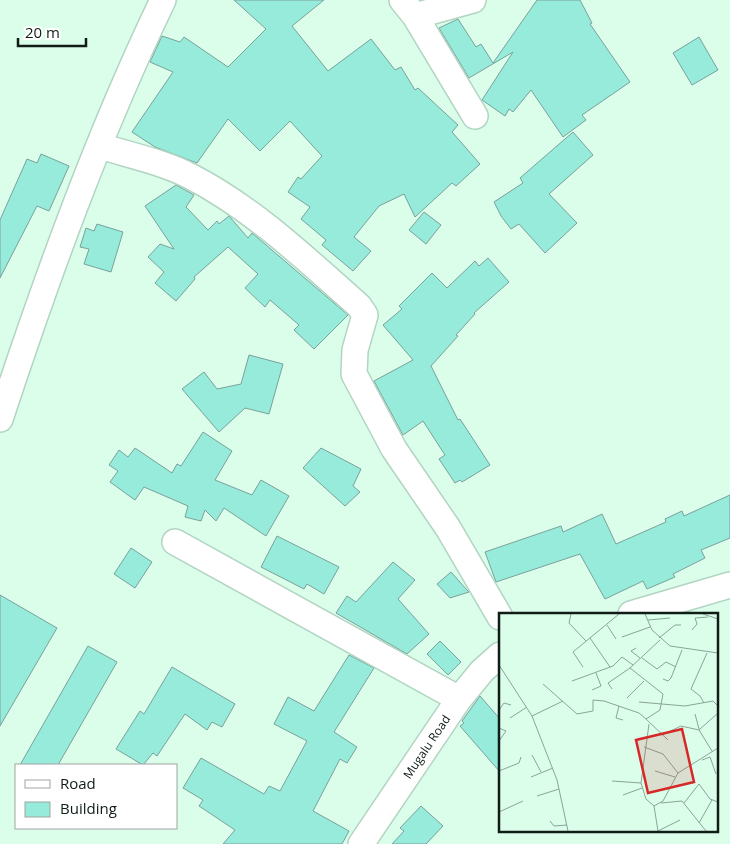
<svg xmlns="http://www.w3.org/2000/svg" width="730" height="844" viewBox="0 0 730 844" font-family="'Open Sans',sans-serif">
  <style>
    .building { fill: #96ebdb; stroke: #7aa19a }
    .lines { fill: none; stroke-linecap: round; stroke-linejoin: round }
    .minor-casing { stroke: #b2d4c2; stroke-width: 28 }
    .minor { stroke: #fff; stroke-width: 25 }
    .labels { text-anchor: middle; stroke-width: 4.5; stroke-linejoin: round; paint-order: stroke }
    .street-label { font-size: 12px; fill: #101d17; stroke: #fff }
    .inset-road { fill: none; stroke: #8aa496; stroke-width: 1 }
    .view { fill: #d62828; fill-opacity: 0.15; stroke: #d62828; stroke-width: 2.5 }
    .inset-edge { fill: none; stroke: #101d17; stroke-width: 2.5 }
  </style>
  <rect width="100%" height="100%" fill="#dbfeeb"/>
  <path class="building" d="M234 0H324L292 26 328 71 371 39 395 70 401 67 415 90 418 88 458 125 452 132 480 164 456 186 452 183 415 217 404 194 379 206 354 237 371 251 353 271 322 245 326 240 301 219 310 207 288 192 298 177 301 179 322 156 290 121 260 151 228 119 197 163 155 147 132 132 173 72 150 62 162 36 180 42 184 37 228 67 266 29Z
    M537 0H580L592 23 590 24 630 82 582 115 586 120 563 137 531 90 513 112 509 109 505 116 482 100 513 52 469 78 439 28 458 19 476 47 481 44 493 63Z
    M699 37 718 70 692 85 673 53Z
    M573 132 593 155 549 194 577 223 545 253 519 224 511 229 501 216 494 202 523 183 520 178Z
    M41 154 69 166 49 211 37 206 0 278V220L27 159 37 163Z
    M176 185 194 195 186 207 208 230 217 221 219 224 229 216 248 238 252 233 348 315 314 349 294 330 299 325 270 300 265 307 245 288 258 274 228 247 194 277 195 279 176 301 155 283 164 272 148 257 160 244 174 249 145 206Z
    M424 212 441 225 426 244 409 230Z
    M97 224 123 232 111 272 84 264 89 249 80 247 86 228 94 231Z
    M488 258 509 282 474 313 475 314 456 335 458 336 431 366 458 420 460 419 490 465 462 482 460 480 455 483 439 459 445 455 423 421 403 435 374 381 413 360 383 325 402 309 399 306 432 273 447 288 475 261 479 266Z
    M249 355 283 364 269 414 245 408 219 432 182 389 204 372 217 389 241 384Z
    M203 432 232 451 215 480 252 495 261 480 289 496 266 536 224 508 216 521 205 510 201 521 185 517 188 506 144 487 135 500 110 482 118 471 109 465 119 450 128 457 135 448 172 473 177 464 181 466Z
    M321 448 361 469 353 486 360 492 345 506 303 468Z
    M730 495V538L701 550 705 558 673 574 675 577 647 589 643 581 605 599 580 554 496 582 485 552 561 526 563 532 602 514 616 544 666 522 665 519 682 511 684 516Z
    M277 536 339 567 324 594 307 584 304 589 261 567Z
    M131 548 152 562 135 588 114 574Z
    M393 562 415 580 398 599 429 634 407 654 336 613 347 596 356 602Z
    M451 572 467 590 469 592 450 598 437 584Z
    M0 595 57 628 0 726Z
    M440 641 461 662 448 675 427 654Z
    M88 646 117 662 58 765H20Z
    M349 655 374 668 334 732 357 747 347 763 340 759 313 811 349 831 342 844H223L235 830 199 806 203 800 183 788 201 758 264 794 269 786 280 791 307 741 274 724 288 697 314 711Z
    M172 667 235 704 222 727 212 722 207 730 185 714 157 756 153 753 143 765 116 749 140 711 144 714Z
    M480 696 500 719V772L460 726 464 723 462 721Z
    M421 806 443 826 426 844H392L404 831 400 828Z"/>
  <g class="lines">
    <defs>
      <path id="minor" d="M402 0 415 16 475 116
        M415 16 473 0
        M100 146C129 155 163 162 190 176 254 209 306 259 359 306L365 315 355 350 354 374 394 449 448 528 500 617
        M0 419C47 277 98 135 163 0
        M175 542 459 699
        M631 614 730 585
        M361 844 459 699 482 671 500 655"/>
    </defs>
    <use href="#minor" class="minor-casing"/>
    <use href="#minor" class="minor"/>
  </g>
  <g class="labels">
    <g class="street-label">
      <text transform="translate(427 747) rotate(-56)" y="4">Mugalu Road</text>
    </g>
  </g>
  <g transform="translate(499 613)">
    <rect width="219" height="219" fill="#dbfeeb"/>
    <path class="inset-road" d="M72 1 70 10 87 28M146 1 153 17 171 33 219 40M204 1 219 6M149 7 171 5M108 12 117 26M193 17 198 11 196 5 209 4M123 24 151 14M91 25 111 54M160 25 176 12H182M161 27 131 55 164 81 161 97 147 106 169 127M137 35 132 38 141 45M143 45 158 56 167 49 177 54M0 52 33 103 58 167 69 218M84 54 74 39 120 1M164 66 169 68 172 65 183 37M73 68 114 53 123 44 134 52M44 71 78 101 94 98V87L105 88 140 100 147 106M113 76 109 70 131 55M93 77 102 73 97 60M128 85 145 68M140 89 186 93 214 88 219 93M205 90 201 83 192 76 208 40M120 93 117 105 124 107M0 97 5 90 12 92M196 101 200 116M33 103 64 88M11 105 28 94M150 111 142 170 147 186 155 193M0 115 7 118 0 128M200 117 219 100M163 122 182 113 200 117 213 138M145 134 164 141 179 160M33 142 42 159M203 147 211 144 217 161M0 158 20 150 22 144M156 158 176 164M32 164 54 155M113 168 142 170M124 182 143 175M38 183 60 176M162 190 183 188 207 218M185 190 200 171 211 186 219 189M0 199 24 188M51 208 55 213 68 212M200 210 213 187M159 218 155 193 164 188 179 160 219 135M159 218 181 207"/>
    <path class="view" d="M183 116 195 169 149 180 137 127Z"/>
    <rect width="219" height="219" class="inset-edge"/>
  </g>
  <rect x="15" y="764" width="162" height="65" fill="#ffffff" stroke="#9fa5a2"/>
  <rect x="25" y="780" width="25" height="8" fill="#ffffff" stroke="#9fa5a2"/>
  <text x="60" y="789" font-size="15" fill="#101d17">Road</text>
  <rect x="25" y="802" width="25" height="15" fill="#96ebdb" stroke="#9fa5a2"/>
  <text x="60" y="814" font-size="15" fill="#101d17">Building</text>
  <path d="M18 38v8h68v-8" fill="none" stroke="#101d17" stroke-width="2.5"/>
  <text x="25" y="38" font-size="15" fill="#101d17" stroke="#ffffff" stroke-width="4" paint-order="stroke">20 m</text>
</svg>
